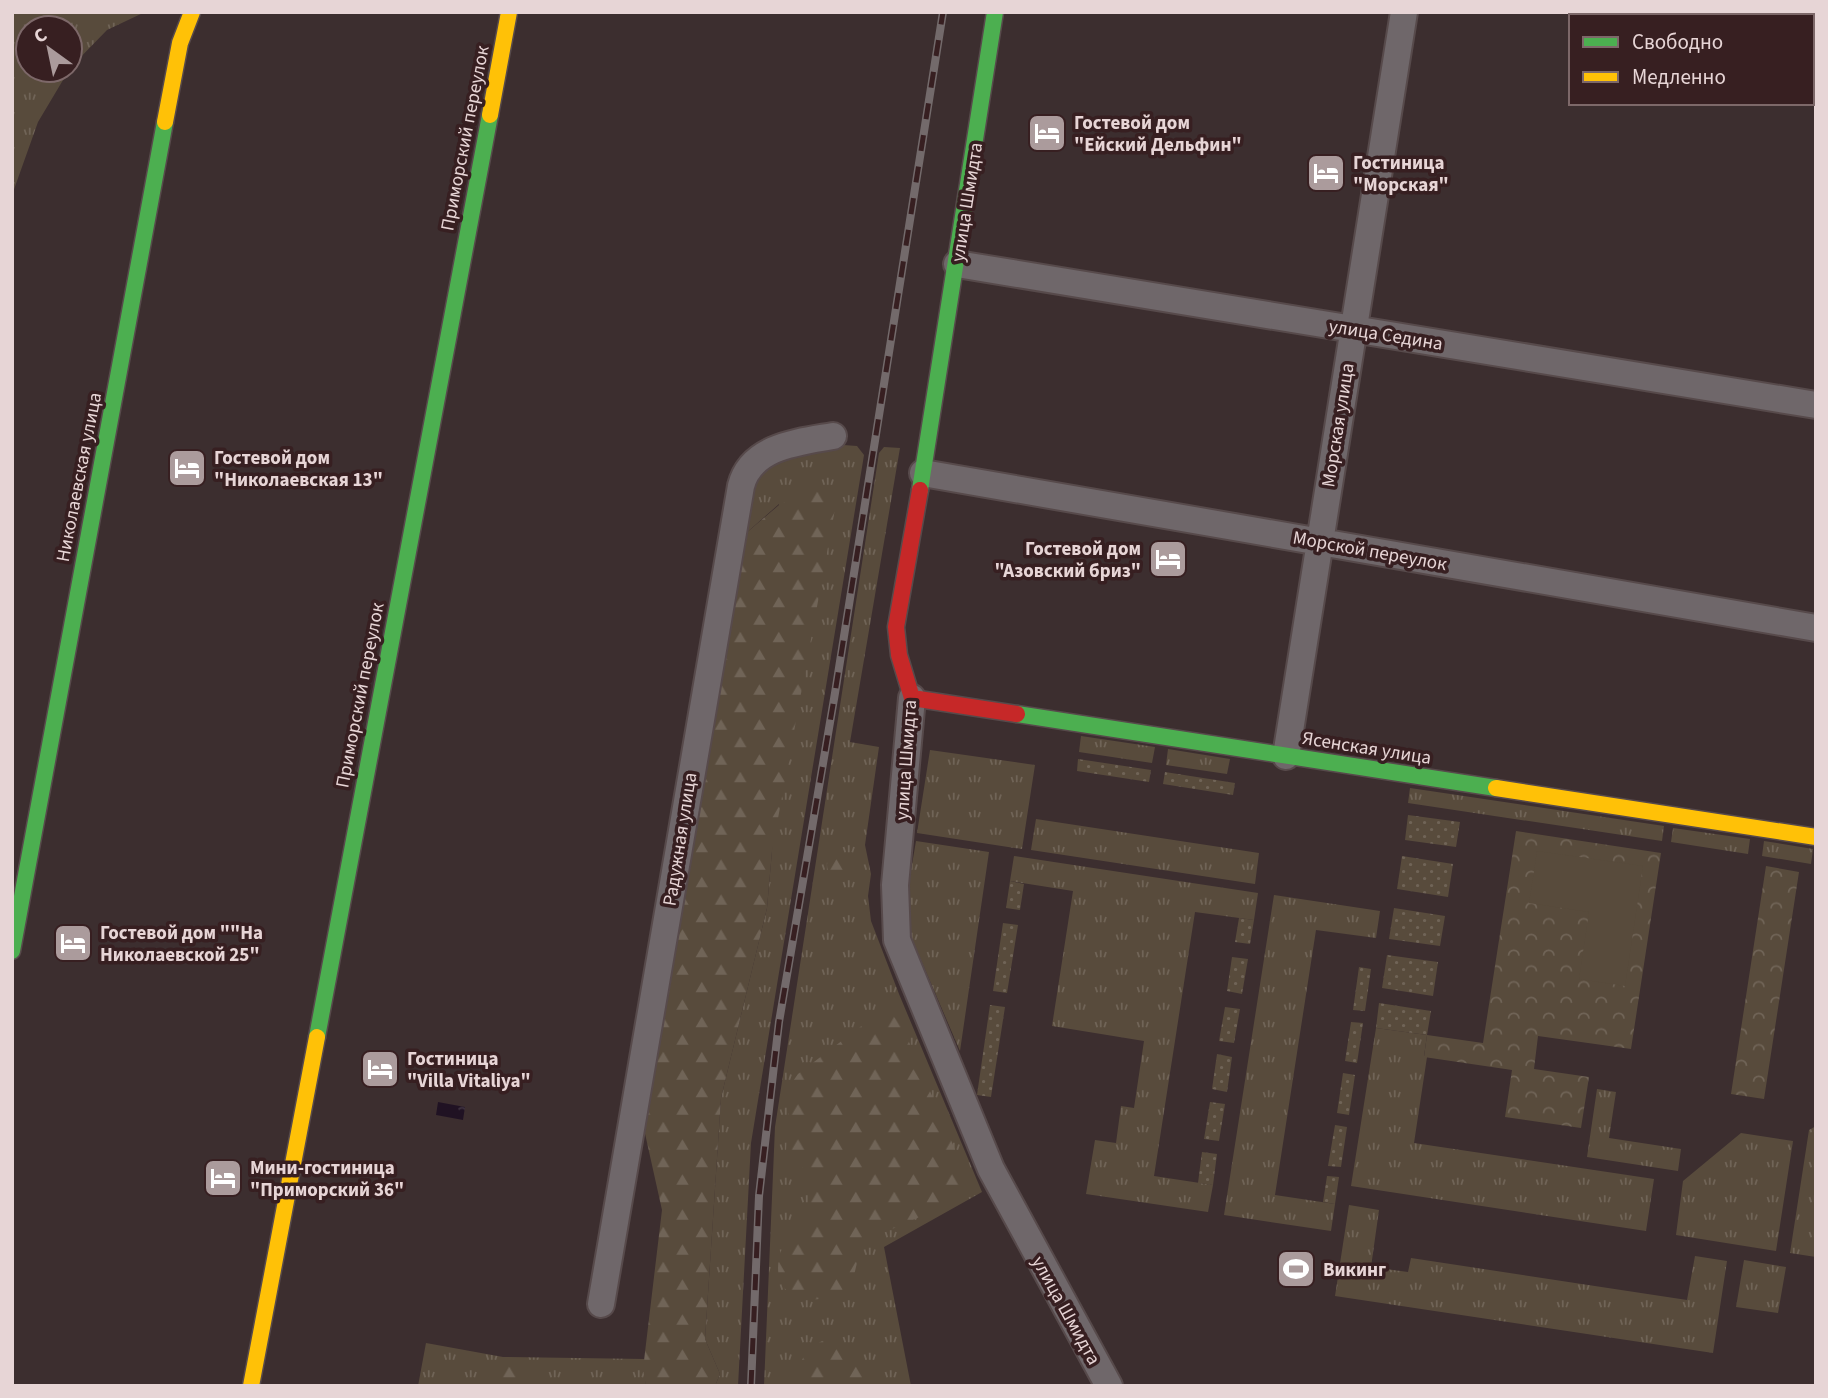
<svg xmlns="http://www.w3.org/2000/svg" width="1828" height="1398" viewBox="0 0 1828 1398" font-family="'Source Sans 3',sans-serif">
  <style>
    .grass { fill: url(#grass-tufts) }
    .forest { fill: url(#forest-firs) }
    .park { fill: url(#park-crowns) }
    .garden { fill: url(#garden-dots) }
    .pitch { fill: #584b3c }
    .water { fill: url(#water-ripples) }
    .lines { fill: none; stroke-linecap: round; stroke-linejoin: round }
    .street-casing { stroke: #574a4b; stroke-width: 30 }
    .fast-casing { stroke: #574a4b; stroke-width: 19 }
    .slow-casing { stroke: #574a4b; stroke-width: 19 }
    .jam-casing { stroke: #574a4b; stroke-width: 19 }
    .street { stroke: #6f676a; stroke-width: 26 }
    .fast { stroke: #4caf50; stroke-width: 16 }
    .slow { stroke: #ffc107; stroke-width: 16 }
    .jam { stroke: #c62828; stroke-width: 16 }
    .rail-casing { stroke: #736a6b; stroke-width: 8 }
    .rail { stroke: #371f21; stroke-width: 5; stroke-dasharray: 16; stroke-linecap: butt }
    .labels { text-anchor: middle; stroke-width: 7; stroke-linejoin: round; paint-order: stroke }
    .poi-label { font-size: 19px; font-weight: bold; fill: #e7d5d6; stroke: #371f21; text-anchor: start }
    .street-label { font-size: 19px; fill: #e7d5d6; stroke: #371f21 }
  </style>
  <defs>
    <pattern id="grass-tufts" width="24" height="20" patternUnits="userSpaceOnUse" patternTransform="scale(1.75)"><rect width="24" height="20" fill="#584b3c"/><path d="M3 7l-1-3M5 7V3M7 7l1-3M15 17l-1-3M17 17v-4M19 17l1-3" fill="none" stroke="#706457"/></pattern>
    <pattern id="forest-firs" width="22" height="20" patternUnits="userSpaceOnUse" patternTransform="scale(1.75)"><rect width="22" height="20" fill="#584b3c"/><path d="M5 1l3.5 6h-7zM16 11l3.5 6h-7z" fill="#706457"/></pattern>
    <pattern id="park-crowns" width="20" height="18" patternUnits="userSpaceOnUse" patternTransform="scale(1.75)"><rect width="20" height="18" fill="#584b3c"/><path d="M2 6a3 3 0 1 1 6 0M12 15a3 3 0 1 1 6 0" fill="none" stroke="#706457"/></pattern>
    <pattern id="garden-dots" width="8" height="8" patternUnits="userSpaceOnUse" patternTransform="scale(1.75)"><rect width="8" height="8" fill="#584b3c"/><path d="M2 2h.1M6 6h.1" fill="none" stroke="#706457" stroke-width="1.8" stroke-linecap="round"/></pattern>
    <pattern id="water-ripples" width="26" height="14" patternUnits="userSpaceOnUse" patternTransform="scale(1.75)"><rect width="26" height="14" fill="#201223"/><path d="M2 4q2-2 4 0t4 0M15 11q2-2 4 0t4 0" fill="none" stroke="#403442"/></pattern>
  </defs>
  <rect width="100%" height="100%" fill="#3c2e2f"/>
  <path class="grass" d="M12 12H145L107 30 70 68V28H28V70H69L38 122 12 195Z
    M829 444 857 446 864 455 751 1143 738 1386H715L720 1374 705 1339 721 1098 767 908 772 851 779 504 745 534C750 510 751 480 772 463Z
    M884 447 900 448 850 742 879 747 865 845 871 874 868 896 871 921 899 994 982 1192 884 1247 911 1386H764L775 1127 879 453Z
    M1081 736 1155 747 1152 763 1079 752Z
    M1168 749 1230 759 1227 774 1166 765Z
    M930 750 1035 765 1022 849 917 833Z
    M1410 788 1664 826 1662 841 1408 803Z
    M1036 819 1259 853 1255 884 1031 850Z
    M1673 828 1750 839 1748 854 1671 842Z
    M916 841 989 852 960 1051 903 918Z
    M1764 841 1813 849 1811 864 1762 856Z
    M1014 856 1258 893 1254 920 1195 912 1154 1176 1213 1185 1208 1212 1086 1194 1095 1140 1116 1143 1121 1106 1134 1108 1144 1041 1052 1026 1073 891 1010 881Z
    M1274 895 1380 911 1376 938 1316 930 1275 1195 1335 1204 1331 1231 1224 1215Z
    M1376 1028 1427 1035 1424 1056 1427 1057 1414 1143 1654 1179 1646 1231 1351 1186Z
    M1597 1089 1616 1092 1609 1138 1681 1149 1678 1171 1587 1157Z
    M1816 1126V1257L1790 1253 1809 1130Z
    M1741 1133 1793 1141 1776 1251 1676 1235 1683 1181Z
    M1349 1205 1379 1210 1371 1267 1408 1272 1411 1258 1687 1300 1695 1256 1727 1261 1713 1353 1335 1296Z
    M1744 1260 1786 1267 1778 1313 1736 1307Z
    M426 1343 503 1357 644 1359 646 1386H418Z"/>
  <path class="forest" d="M818 487 830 489 837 498 772 851 767 908 721 1098 705 1339 720 1374 715 1386H646L643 1369 662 1210 642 1120 745 534 779 505Z
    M827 865a13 13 0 1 1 26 0a13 13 0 1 1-26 0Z
    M884 1009 889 1010 903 1028 965 1173C965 1205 899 1224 873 1238 848 1251 866 1279 837 1293 799 1312 765 1288 783 1246 788 1234 799 1234 806 1224L809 1215V1184L802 1167 786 1151 791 1084 798 1074Z
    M833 1338C858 1344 857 1365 867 1386H792C797 1364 809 1341 833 1338Z
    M508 1364 528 1369 538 1386H490L491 1372 499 1365Z"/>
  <path class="park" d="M1516 831 1661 853 1631 1049 1538 1036 1534 1069 1589 1077 1581 1128 1505 1117 1512 1070 1424 1057 1427 1035 1483 1043Z
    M1766 866 1799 872 1764 1099 1731 1094Z"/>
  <path class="garden" d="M1078 759 1151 770 1149 782 1077 771Z
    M1165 772 1235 783 1233 795 1163 784Z
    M1408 815 1460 822 1456 847 1405 840Z
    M1402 856 1453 864 1448 897 1397 889Z
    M1010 881 1024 884 1020 910 1006 908Z
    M1394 908 1445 916 1440 946 1389 939Z
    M1239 918 1254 920 1250 944 1235 942Z
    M1003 923 1018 925 1007 993 993 991Z
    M1387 955 1438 962 1433 996 1382 988Z
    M1232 957 1248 959 1242 994 1227 991Z
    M1359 967 1371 969 1365 1011 1353 1010Z
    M1379 1003 1431 1011 1427 1035 1376 1028Z
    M990 1005 1005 1007 991 1097 977 1095Z
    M1225 1007 1240 1009 1234 1043 1219 1041Z
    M1351 1022 1363 1023 1357 1063 1345 1061Z
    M1217 1054 1232 1057 1227 1092 1212 1089Z
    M1343 1073 1355 1075 1349 1115 1337 1113Z
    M1210 1102 1225 1104 1219 1141 1204 1139Z
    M1335 1125 1347 1127 1341 1167 1328 1166Z
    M1202 1152 1217 1154 1213 1185 1198 1183Z
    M1327 1176 1339 1177 1335 1204 1323 1202Z"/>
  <path class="pitch" d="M1537 851 1643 866 1625 986 1579 979 1589 912 1529 903Z"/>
  <path class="water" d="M438 1102 465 1107 463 1120 436 1115Z"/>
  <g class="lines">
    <defs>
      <path id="street" d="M957 264 1816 405
        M923 473 1816 628
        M912 698 895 885 897 940 991 1169 1109 1386
        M1286 756 1404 12
        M601 1304 741 486C751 446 799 442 833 436"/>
      <path id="fast" d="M920 490 995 12
        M1017 714 1496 788
        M12 951 165 122
        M317 1037 490 115"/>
      <path id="slow" d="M490 115 509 12
        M165 122 180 43 192 12
        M1496 788 1816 837
        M251 1386 317 1037"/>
      <path id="jam" d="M920 490 896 627 899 655 912 698 1017 714"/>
    </defs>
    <use href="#street" class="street-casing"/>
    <use href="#fast" class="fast-casing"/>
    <use href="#slow" class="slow-casing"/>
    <use href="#jam" class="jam-casing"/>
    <use href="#street" class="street"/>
    <use href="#fast" class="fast"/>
    <use href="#slow" class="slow"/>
    <use href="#jam" class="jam"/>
    <defs>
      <path id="rail" d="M751 1386 759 1196 779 1022 835 693 943 12"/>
    </defs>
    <use href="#rail" class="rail-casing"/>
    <use href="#rail" class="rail"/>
  </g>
  <defs>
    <symbol id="hotel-square" viewBox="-11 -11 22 22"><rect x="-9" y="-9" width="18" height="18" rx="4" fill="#ab9b9c" stroke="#371f21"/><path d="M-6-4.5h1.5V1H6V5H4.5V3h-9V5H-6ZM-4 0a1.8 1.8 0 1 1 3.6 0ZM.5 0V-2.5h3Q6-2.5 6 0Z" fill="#fff"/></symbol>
    <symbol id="stadium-square" viewBox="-11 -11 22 22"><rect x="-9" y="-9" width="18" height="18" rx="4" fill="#ab9b9c" stroke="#371f21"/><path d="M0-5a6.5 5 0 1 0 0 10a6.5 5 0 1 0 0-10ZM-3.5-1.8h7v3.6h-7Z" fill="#fff"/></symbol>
  </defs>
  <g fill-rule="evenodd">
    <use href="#hotel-square" x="1025" y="111" width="44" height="44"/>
    <use href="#hotel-square" x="1304" y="151" width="44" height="44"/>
    <use href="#hotel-square" x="165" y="446" width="44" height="44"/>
    <use href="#hotel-square" x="1146" y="537" width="44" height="44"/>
    <use href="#hotel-square" x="51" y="921" width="44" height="44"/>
    <use href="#hotel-square" x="358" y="1047" width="44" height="44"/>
    <use href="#hotel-square" x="201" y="1156" width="44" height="44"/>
    <use href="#stadium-square" x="1274" y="1247" width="44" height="44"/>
  </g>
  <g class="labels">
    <g class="poi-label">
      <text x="1074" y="129">Гостевой дом<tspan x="1074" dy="22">"Ейский Дельфин"</tspan></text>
      <text x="1353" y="169">Гостиница<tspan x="1353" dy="22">"Морская"</tspan></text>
      <text x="214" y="464">Гостевой дом<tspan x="214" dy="22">"Николаевская 13"</tspan></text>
      <text x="1141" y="555" text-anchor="end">Гостевой дом<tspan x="1141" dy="22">"Азовский бриз"</tspan></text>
      <text x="100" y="939">Гостевой дом ""На<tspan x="100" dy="22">Николаевской 25"</tspan></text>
      <text x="407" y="1065">Гостиница<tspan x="407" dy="22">"Villa Vitaliya"</tspan></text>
      <text x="250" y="1174">Мини-гостиница<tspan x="250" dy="22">"Приморский 36"</tspan></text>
      <text x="1323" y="1276">Викинг</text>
    </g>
    <g class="street-label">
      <text transform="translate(464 138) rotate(-79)" y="7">Приморский переулок</text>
      <text transform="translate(966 202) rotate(-81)" y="7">улица Шмидта</text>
      <text transform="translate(1386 334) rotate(9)" y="7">улица Седина</text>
      <text transform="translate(1337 425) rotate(-81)" y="7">Морская улица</text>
      <text transform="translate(78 477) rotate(-79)" y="7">Николаевская улица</text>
      <text transform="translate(1370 550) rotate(10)" y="7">Морской переулок</text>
      <text transform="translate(359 695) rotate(-79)" y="7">Приморский переулок</text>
      <text transform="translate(1367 747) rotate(9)" y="7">Ясенская улица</text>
      <text transform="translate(905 760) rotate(-86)" y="7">улица Шмидта</text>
      <text transform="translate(679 839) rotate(-81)" y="7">Радужная улица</text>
      <text transform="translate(1067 1310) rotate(61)" y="7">улица Шмидта</text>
    </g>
  </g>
  <rect width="1828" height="1398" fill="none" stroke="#e7d5d6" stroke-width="28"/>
  <rect x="1569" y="14" width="245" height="91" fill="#371f21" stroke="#7d6869" stroke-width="2"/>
  <rect x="1583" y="37" width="35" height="10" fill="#4caf50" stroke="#7d6869" stroke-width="2"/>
  <text x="1632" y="49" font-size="21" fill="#e7d5d6">Свободно</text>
  <rect x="1583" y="72" width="35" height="10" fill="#ffc107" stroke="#7d6869" stroke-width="2"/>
  <text x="1632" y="84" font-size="21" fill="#e7d5d6">Медленно</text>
  <g transform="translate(49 49) rotate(327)"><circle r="33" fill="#371f21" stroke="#7d6869" stroke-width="2"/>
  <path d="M0-5L12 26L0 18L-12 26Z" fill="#ab9b9c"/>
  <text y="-10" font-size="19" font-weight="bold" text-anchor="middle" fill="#e7d5d6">С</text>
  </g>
</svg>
